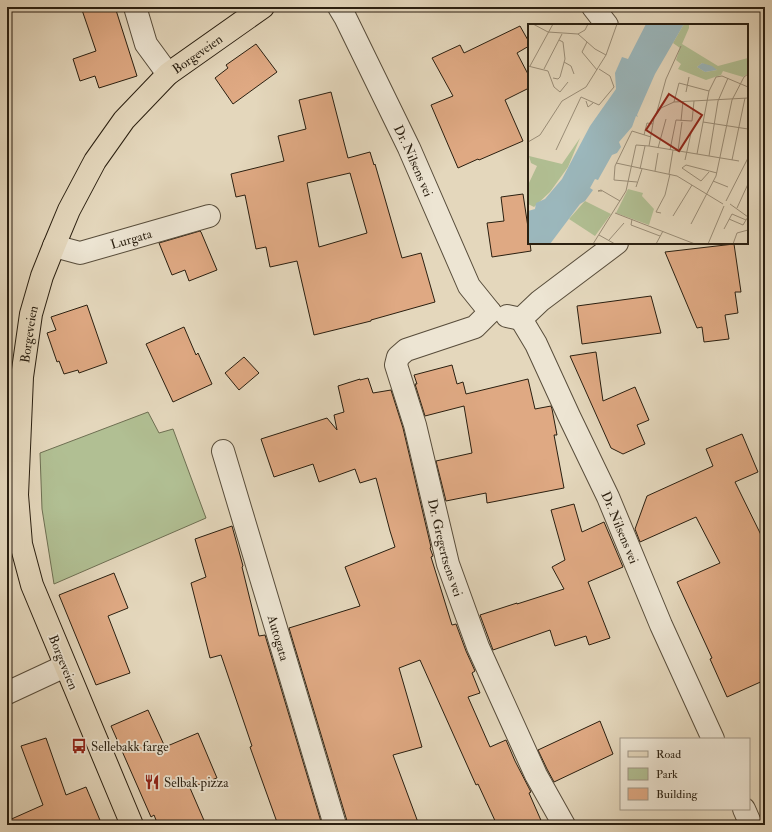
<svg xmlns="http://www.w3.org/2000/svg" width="772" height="832" viewBox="0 0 772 832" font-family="'IM FELL Double Pica',serif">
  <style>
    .green { fill: #b1bf93; stroke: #6e6f52 }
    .building { fill: #dfa983; stroke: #2a1f10; fill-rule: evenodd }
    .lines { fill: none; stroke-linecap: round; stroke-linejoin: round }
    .minor-casing { stroke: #584d3b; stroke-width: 24 }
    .major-casing { stroke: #2a1f10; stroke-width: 24 }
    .minor { stroke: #ede5d3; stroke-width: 22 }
    .major { stroke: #e4d7bc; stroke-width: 22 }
    .labels { text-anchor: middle; stroke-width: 3.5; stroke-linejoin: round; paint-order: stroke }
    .street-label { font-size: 13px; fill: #2a1f10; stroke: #ede5d3 }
    .poi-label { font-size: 13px; fill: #2a1f10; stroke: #ede5d3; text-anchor: start }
    .inset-river { fill: none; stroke: #9bb7bc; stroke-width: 2 }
    .inset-road { fill: none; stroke: #9a8d77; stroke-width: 1 }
    .view { fill: #8f2418; fill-opacity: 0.15; stroke: #8f2418; stroke-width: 2 }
    .inset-edge { fill: none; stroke: #2a1f10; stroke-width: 2 }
  </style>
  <rect width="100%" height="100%" fill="#e4d7bc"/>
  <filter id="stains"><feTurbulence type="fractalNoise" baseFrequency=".005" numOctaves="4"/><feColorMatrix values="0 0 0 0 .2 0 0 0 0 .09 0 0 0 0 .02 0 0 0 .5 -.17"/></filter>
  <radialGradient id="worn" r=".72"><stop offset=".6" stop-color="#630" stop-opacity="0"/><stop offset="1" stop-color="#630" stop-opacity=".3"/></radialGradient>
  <path class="green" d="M148 412 159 433 173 429 206 518 54 584 42 509 40 453Z"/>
  <path class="building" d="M81 7H115L137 76 99 88 95 76 80 81 73 59 96 51Z
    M520 26 529 42V46L517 53 529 76V88L505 100 523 141 479 160 478 159 458 168 431 105 453 96 432 58 460 45 464 53Z
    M256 44 277 72 233 104 215 78 228 68 226 65Z
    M331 92 348 158 370 152 374 165 375 164 402 258 421 253 435 302 371 320V321L314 335 297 261 270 267 266 247 256 249 245 195 236 197 231 174 284 161 278 136 306 129 299 100ZM350 173 367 233 319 247 307 183Z
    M523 194 529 234V243H530L531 251 492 257 487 223 504 221 501 197Z
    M200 231 201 232 217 270 189 281 185 270 172 275 159 243Z
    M734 244 741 292H735L738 313 725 315 729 339 704 342 702 327 697 328 665 252Z
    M651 296 661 333 582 344 577 306Z
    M87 305 107 363 79 373 78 370 64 374 59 361 57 362 47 333 56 330 51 317Z
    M184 327 196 355 198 353 212 384 173 402 146 344Z
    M596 352 603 401 635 387 649 420 637 425 645 444 623 454 611 448 570 356Z
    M244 357 259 373 239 390 225 373Z
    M452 365 457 384 463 382 466 394 528 379 535 409 551 406 552 409 557 435H554L564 488 487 503 486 493 446 501 436 461 472 453 464 406 425 416 415 384H417L414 375Z
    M368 378 373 393 391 390 403 428 431 547 430 548 433 556 431 557 452 625 456 624 466 651 475 671 472 673 480 693 468 697 490 747 506 740 515 761 531 792 529 793 543 825H497L478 784 476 785 420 660 399 668 422 747 393 755 419 825H347V821L289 628 360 606 345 567 395 547 390 531 376 478 360 483 355 469 319 482 313 464 274 477 261 439 327 418 337 430 334 415 344 412 338 386 360 379V380Z
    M742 434 758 472 735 482 765 543V680L727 697 710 659 712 658 677 582 720 563 696 517 640 542 635 529 647 496 713 466 706 449Z
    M574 504 582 532 604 522 623 567 588 582 610 638 589 645 586 636 555 646 550 630 493 650 480 615 517 603V604L564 589 552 567 565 560 551 510Z
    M232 526 243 566 242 567 259 636 265 635 322 825H278L250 747 252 746 221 655 210 658 191 583 206 577 195 539Z
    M114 573 128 608 108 616 130 673 96 685 59 595Z
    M148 710 165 747 198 733 217 778 190 788 206 825H158L154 815 151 817 111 726Z
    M600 721 613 754 554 782 547 769 538 750Z
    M46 738 66 795 86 787 102 825H7V821L43 805 21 746Z"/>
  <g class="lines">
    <defs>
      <g id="minor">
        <path d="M135 7 146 44 168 74"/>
        <path id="s1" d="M339 7 345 17 409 148 469 286 490 312"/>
        <path d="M593 7 607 25"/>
        <path id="s2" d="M54 246 80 253 209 216"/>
        <path id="s3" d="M490 312 475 327 406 350 398 357 396 365 415 425 448 564 478 647 536 775 564 825"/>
        <path d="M507 316 521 319 540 301 617 243"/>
        <path id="s4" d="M521 319 536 344 569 416 608 497 661 625 713 739"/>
        <path id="s5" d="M223 451 335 825"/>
        <path d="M7 693 65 666"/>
        <path d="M744 809 751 825"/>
      </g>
      <g id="major">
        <path id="s6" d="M132 825 32 585 21 544 17 495 22 377 31 314 42 276 54 246 69 210 95 161 124 120 168 74 263 7"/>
      </g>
    </defs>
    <use href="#minor" class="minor-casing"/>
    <use href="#major" class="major-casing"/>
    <use href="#minor" class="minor"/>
    <use href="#major" class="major"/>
  </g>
  <defs>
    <symbol id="bus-bare" viewBox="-9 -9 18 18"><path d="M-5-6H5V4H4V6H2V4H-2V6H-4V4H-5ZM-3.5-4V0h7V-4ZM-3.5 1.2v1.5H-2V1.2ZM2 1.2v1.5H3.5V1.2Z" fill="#8f2418" stroke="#ede5d3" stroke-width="2.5" paint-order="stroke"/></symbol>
    <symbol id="restaurant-bare" viewBox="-9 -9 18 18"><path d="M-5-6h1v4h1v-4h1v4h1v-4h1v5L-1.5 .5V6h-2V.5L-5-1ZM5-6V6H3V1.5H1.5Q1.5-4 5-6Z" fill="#8f2418" stroke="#ede5d3" stroke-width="2.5" paint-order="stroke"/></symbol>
  </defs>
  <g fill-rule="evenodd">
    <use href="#bus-bare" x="68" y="735" width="22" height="22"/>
    <use href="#restaurant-bare" x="141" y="771" width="22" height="22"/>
  </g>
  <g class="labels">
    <g class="street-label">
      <text dy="5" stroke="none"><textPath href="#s6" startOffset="849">Borgeveien</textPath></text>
      <text dy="5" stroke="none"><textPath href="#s1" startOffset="171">Dr. Nilsens vei</textPath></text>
      <text dy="5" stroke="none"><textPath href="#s2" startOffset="80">Lurgata</textPath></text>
      <text dy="5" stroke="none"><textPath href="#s6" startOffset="513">Borgeveien</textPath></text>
      <text dy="5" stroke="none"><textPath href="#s4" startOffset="231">Dr. Nilsens vei</textPath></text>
      <text dy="5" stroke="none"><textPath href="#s3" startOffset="302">Dr. Gregertsens vei</textPath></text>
      <text dy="5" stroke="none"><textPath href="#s5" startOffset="195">Autogata</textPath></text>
      <text transform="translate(64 662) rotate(68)" y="5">Borgeveien</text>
    </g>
    <g class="poi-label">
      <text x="91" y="751">Sellebakk farge</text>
      <text x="164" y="787">Selbak pizza</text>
    </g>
  </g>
  <g transform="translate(528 24)">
    <rect width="220" height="220" fill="#e4d7bc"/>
    <path d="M156 0H161V4L154 20 190 42 220 34 219 50 215 53 195 47 193 51 178 56 150 45 153 40 148 36 152 24 145 19ZM174 39 178 41 189 46 177 48 169 43ZM52 114 40 143 22 168 6 183 0 180V161L9 142 3 139 1 132 34 140ZM100 165 115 169 114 172 126 185 121 201 88 189ZM57 177 83 190 67 212 41 195Z" fill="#b1bf93" fill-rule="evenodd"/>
    <path d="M118 0H156L127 50 109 91 110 93 108 92 104 103 91 118 93 123 89 129 84 131 70 156 67 155 62 164 65 166 57 177 52 180 22 220H0V187L7 185 8 179 17 175 34 155 62 102 88 65 87 49 94 33 100 35ZM174 39 184 42 189 46 177 48 169 43Z" fill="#9bb7bc"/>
    <path class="inset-river" d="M76 86 96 105 99 106"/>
    <path class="inset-road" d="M5 0 20 8 50 10 67 25 78 31M50 10 57 6 60 0M59 18 54 28 69 46M36 38 43 42 46 50M0 42 20 47 26 63 32 68 40 58M2 42 25 0M16 45 34 10M25 54 30 55 32 53 37 35 35 18 31 16M158 68 161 53M53 73 71 81 86 63 82 52 71 45M58 77 60 83 65 79M146 78 151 59 181 67M128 91 138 55 153 22M153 97 155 77M175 98 220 105M116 111 119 99 125 100M0 118 12 111 34 77 58 63 78 31 89 0M121 122 211 137M130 124 138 95M28 126 53 73M142 126 148 96 164 97 166 77M150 127 154 98M169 130 181 67 188 53 194 52 220 63M181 132 190 77 200 54M157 136 163 109M204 136 217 74M88 139 149 152 195 180M112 145 117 122M127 147 130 129M181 148 173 157 154 144 158 141 189 149M141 150 145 126M185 157 200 163M109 158 86 156 87 142 104 107 123 113M108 163 114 145M74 167H70L73 166 92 177M198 177 220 134M202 180 220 193M209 184 220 160M87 189 167 220M133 189 128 188 137 171 142 150M145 192 164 161M104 195 103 201 132 212M201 195 215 201 218 196M163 200 188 152 204 76 216 53 220 50M196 205 204 190 218 196 220 193M71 211 87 220M81 216 96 199M65 220 98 167 108 121 121 122 126 94 133 84 146 78 220 74M128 220 135 207M180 220 196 182M205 220 209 209 220 206"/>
    <path class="view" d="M141 70 174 91 151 127 118 106Z"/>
    <rect width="220" height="220" class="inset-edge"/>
  </g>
  <rect width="772" height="832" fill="none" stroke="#e4d7bc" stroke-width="24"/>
  <rect x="8" y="8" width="756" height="816" fill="none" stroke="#2a1f10" stroke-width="2"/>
  <rect x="12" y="12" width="748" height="808" fill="none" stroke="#2a1f10"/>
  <rect x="620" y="738" width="130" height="72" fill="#ede5d3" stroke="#9f9685"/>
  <rect x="628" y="751" width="20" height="6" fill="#e4d7bc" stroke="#9f9685"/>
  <text x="656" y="758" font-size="12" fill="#2a1f10">Road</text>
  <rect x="628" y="768" width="20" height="12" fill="#b1bf93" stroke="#9f9685"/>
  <text x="656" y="778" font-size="12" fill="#2a1f10">Park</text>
  <rect x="628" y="788" width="20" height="12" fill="#dfa983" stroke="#9f9685"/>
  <text x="656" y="798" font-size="12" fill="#2a1f10">Building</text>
  <rect width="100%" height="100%" filter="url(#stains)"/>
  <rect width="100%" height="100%" fill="url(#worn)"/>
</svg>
